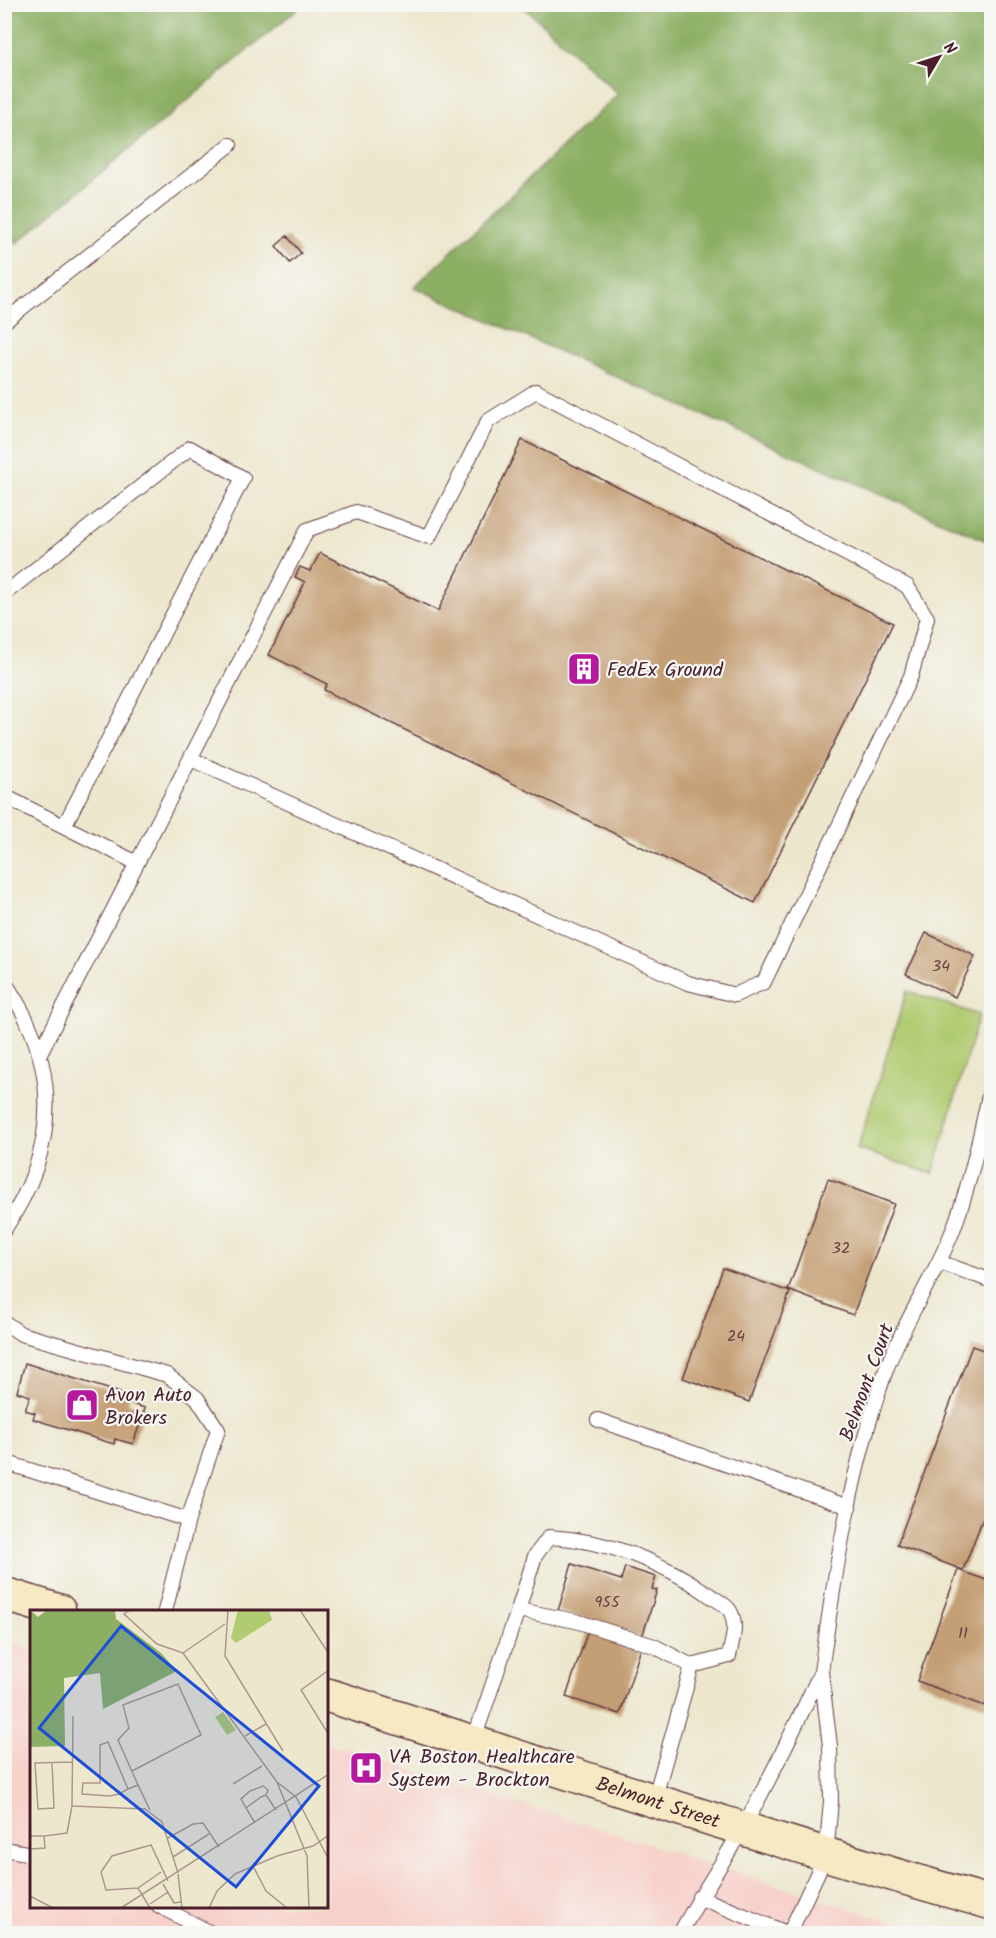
<svg xmlns="http://www.w3.org/2000/svg" width="996" height="1938" viewBox="0 0 996 1938" font-family="Kalam,sans-serif">
  <style>
    .built { fill: #f7d0c9 }
    .green { fill: #b0cb71; stroke: #7d754e; stroke-width: 1.5 }
    .forest { fill: #8caf63; stroke: #6b6747; stroke-width: 1.5 }
    .building { fill: #c49e74 }
    .lines { fill: none; stroke-linecap: round; stroke-linejoin: round }
    .lane-casing { stroke: #623d43; stroke-width: 16 }
    .secondary-casing { stroke: #623d43; stroke-width: 36 }
    .lane { stroke: #fff; stroke-width: 14 }
    .secondary { stroke: #f7e9c3; stroke-width: 33 }
    .labels { text-anchor: middle; stroke-width: 4.5; stroke-linejoin: round; paint-order: stroke }
    .number-label { font-size: 16px; fill: #683f3d }
    .poi-label { font-size: 20px; fill: #4a1f2b; stroke: #f6f6f2; text-anchor: start }
    .street-label { font-size: 20px; fill: #4a1f2b; stroke: #f6f6f2 }
    .inset-road { fill: none; stroke: #ac978d; stroke-width: 1.5 }
    .view { fill: #1d4ed8; fill-opacity: 0.15; stroke: #1d4ed8; stroke-width: 3 }
    .inset-edge { fill: none; stroke: #4a1f2b; stroke-width: 3 }
  </style>
  <rect width="100%" height="100%" fill="#f6f6f2"/>
  <filter id="ink" filterUnits="userSpaceOnUse"><feTurbulence type="fractalNoise" baseFrequency=".0167" numOctaves="2"/><feDisplacementMap in="SourceGraphic" scale="12" xChannelSelector="R" yChannelSelector="G"/><feConvolveMatrix kernelMatrix="1 2 1 2 8 2 1 2 1" color-interpolation-filters="sRGB"/></filter>
  <filter id="wash" filterUnits="userSpaceOnUse"><feTurbulence type="fractalNoise" baseFrequency=".008" numOctaves="4" result="noise"/><feDisplacementMap in="SourceGraphic" scale="24" xChannelSelector="R" yChannelSelector="G"/><feGaussianBlur stdDeviation="1.35" result="paint"/><feColorMatrix in="noise" values="0 0 0 0 0 0 0 0 0 0 0 0 0 0 0 0 0 1.4 0 .05"/><feComposite in="paint" operator="in"/></filter>
  <g filter="url(#wash)">
    <rect width="100%" height="100%" fill="#ede7ce"/>
    <path class="built" d="M4 1641 31 1649 32 1906H327V1743L928 1933H5Z"/>
    <path class="green" d="M907 991 979 1015 933 1174 857 1149Z"/>
    <path class="forest" d="M4 5 5 4 302 5 17 243 5 229Z
      M522 5H991V543L414 287 618 94Z"/>
    <g id="blocks">
      <path class="building" d="M287 236 301 253 290 263 276 246Z
        M522 440 893 623 755 903 324 690 327 684 269 655 305 582 295 577 300 567 310 571 320 553 438 611Z
        M926 933 975 956 955 997 906 974Z
        M828 1179 894 1204 853 1315 788 1290Z
        M723 1268 790 1292 749 1402 683 1378Z
        M972 1346 992 1353V1495L963 1570 897 1545Z
        M25 1363 130 1396 128 1403 145 1408 133 1444 115 1439 114 1444 33 1419 35 1413 25 1410 30 1396 17 1392Z
        M572 1564 621 1580 625 1567 656 1577 652 1589 657 1590 642 1637 558 1611Z
        M958 1570 992 1582V1688L985 1706 917 1681Z
        M589 1627 642 1645 620 1714 566 1697Z"/>
    </g>
  </g>
  <g filter="url(#ink)">
    <use href="#blocks" fill-opacity="0" stroke="#623d43" stroke-width="1.5"/>
    <g class="lines">
      <defs>
        <path id="lane" d="M4 322 230 145
          M4 594 190 448 243 478 64 826
          M4 796 137 863 40 1053
          M137 863 307 530 356 512 429 537 488 421 536 391 907 586 927 618 911 676 764 982 735 995 688 983 191 759
          M4 981C12 994 21 1007 27 1021 61 1095 49 1164 4 1230
          M939 1262 992 1281
          M4 1322 21 1334 167 1375 197 1398 218 1430 188 1520 165 1611
          M598 1420 849 1507
          M4 1462 188 1520
          M518 1610 535 1556 549 1537C605 1540 662 1561 708 1594 714 1599 726 1604 730 1611 738 1625 732 1641 729 1656L692 1666
          M821 1672C835 1570 851 1468 886 1370 903 1323 932 1281 951 1235 969 1190 982 1129 992 1081
          M473 1742 518 1610 576 1621 654 1646 692 1666 654 1800
          M4 1849 32 1854
          M699 1897 789 1934
          M159 1906 213 1934
          M680 1934C699 1897 723 1863 743 1827 772 1777 796 1724 821 1672L830 1746 831 1801 826 1855 789 1934"/>
        <g id="secondary">
          <path d="M4 1594 59 1611"/>
          <path id="s1" d="M327 1695C548 1766 768 1840 992 1903"/>
        </g>
      </defs>
      <use href="#lane" class="lane-casing"/>
      <use href="#secondary" class="secondary-casing"/>
      <use href="#lane" class="lane"/>
      <use href="#secondary" class="secondary"/>
    </g>
  </g>
  <defs>
    <symbol id="building-square" viewBox="-11 -11 22 22"><rect x="-9" y="-9" width="18" height="18" rx="4" fill="#b5179e" stroke="#f6f6f2"/><path d="M-4-6H4V6H1V3H-1V6H-4ZM-2.5-4.3h1.7v1.8h-1.7ZM.8-4.3h1.7v1.8H.8ZM-2.5-1h1.7V.8h-1.7ZM.8-1h1.7V.8H.8Z" fill="#fff"/></symbol>
    <symbol id="shop-square" viewBox="-11 -11 22 22"><rect x="-9" y="-9" width="18" height="18" rx="4" fill="#b5179e" stroke="#f6f6f2"/><path d="M-5-2.5h2.3a2.7 3.5 0 0 1 5.4 0H5L5.5 6h-11ZM-1.5-2.5h3a1.5 2.3 0 0 0-3 0Z" fill="#fff"/></symbol>
    <symbol id="hospital-square" viewBox="-11 -11 22 22"><rect x="-9" y="-9" width="18" height="18" rx="4" fill="#b5179e" stroke="#f6f6f2"/><path d="M-5-5h3v3.5h4V-5h3V5h-3V1.5h-4V5h-3Z" fill="#fff"/></symbol>
  </defs>
  <g fill-rule="evenodd">
    <use href="#building-square" x="565" y="650" width="38" height="38"/>
    <use href="#shop-square" x="63" y="1386" width="38" height="38"/>
    <use href="#hospital-square" x="347" y="1749" width="38" height="38"/>
  </g>
  <g class="labels">
    <g class="number-label">
      <text x="941" y="971">34</text>
      <text x="841" y="1253">32</text>
      <text x="736" y="1341">24</text>
      <text x="607" y="1607">955</text>
      <text x="963" y="1638">11</text>
    </g>
    <g class="poi-label">
      <text x="607" y="676">FedEx Ground</text>
      <text x="105" y="1401">Avon Auto<tspan x="105" dy="23">Brokers</tspan></text>
      <text x="389" y="1763">VA Boston Healthcare<tspan x="389" dy="23">System - Brockton</tspan></text>
    </g>
    <g class="street-label">
      <text transform="translate(866 1382) rotate(-70)" y="7">Belmont Court</text>
      <text dy="7" stroke="none"><textPath href="#s1" startOffset="348">Belmont Street</textPath></text>
    </g>
  </g>
  <g transform="translate(30 1610)">
    <rect width="298" height="298" fill="#ede7ce"/>
    <path d="M208 0H239L242 10 206 33 201 28ZM193 102 206 120 197 125 185 107Z" fill="#b0cb71"/>
    <path d="M0 0 8 7 17 0H85L86 9 131 43 147 61 73 99 70 63 34 68 35 136 0 137Z" fill="#8caf63"/>
    <path class="inset-road" d="M100 0 94 4 127 34 153 43M198 0 195 46 253 141M270 0 299 44M153 43 247 172M153 43 195 14M299 60 271 80 299 125M215 126 236 114M22 153 24 198 8 199 5 153 42 152M102 161 171 125 148 74 93 95 99 118 88 130 108 175M203 174 232 156M98 179 78 132 70 135V173H53L52 184 80 186 89 184 98 179 108 175 120 200M42 196 43 106M216 198 211 189 220 181 233 176 238 180 236 185M225 213 216 198 231 187 236 185 246 200M0 226H14L15 238 0 239M14 226 37 223 42 196 115 199 132 212 148 263M138 228 163 214 173 213 189 237M143 247 179 224M223 256 236 281 257 298M131 262 108 278 76 280 71 262 82 246 121 235 138 271M148 264 152 298M133 274 144 293 151 292M108 278 120 298M0 286 23 298M120 294 138 282M91 298 299 164M179 298 187 281 205 264 247 246 283 236 299 225M279 298 277 246 247 172 266 187 299 250"/>
    <path class="view" d="M91 16 289 176 206 277 9 118Z"/>
    <rect width="298" height="298" class="inset-edge"/>
  </g>
  <rect width="996" height="1938" fill="none" stroke="#f6f6f2" stroke-width="24"/>
  <g transform="translate(939 57) rotate(51)" stroke="#f6f6f2" stroke-width="4.5" paint-order="stroke">
  <path d="M0-4.5L10 22L0 15L-10 22Z" fill="#4a1f2b"/>
  <text y="-9" font-size="16" font-weight="bold" text-anchor="middle" fill="#4a1f2b">N</text>
  </g>
</svg>
